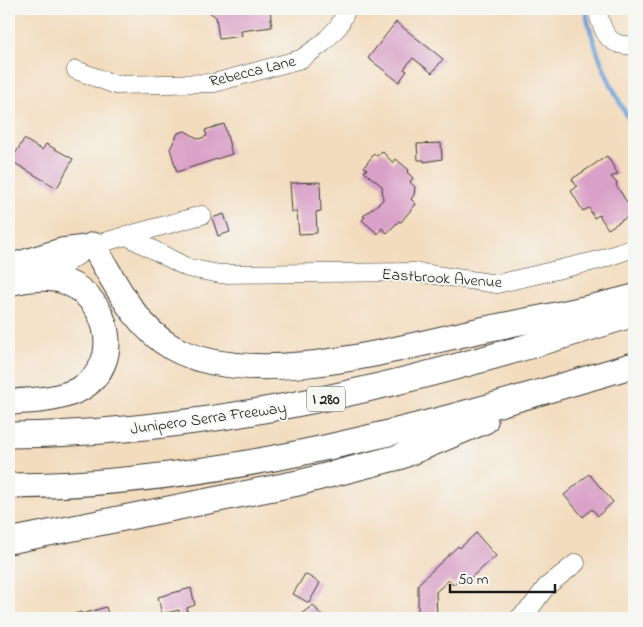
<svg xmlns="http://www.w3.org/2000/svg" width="643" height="627" viewBox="0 0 643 627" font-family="'Indie Flower',sans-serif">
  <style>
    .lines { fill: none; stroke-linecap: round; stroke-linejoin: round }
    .stream { stroke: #6ba0d8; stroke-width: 4.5 }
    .building { fill: #d9a1c7 }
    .minor-casing { stroke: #3c3934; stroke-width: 19 }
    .major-casing { stroke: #3c3934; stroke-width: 23 }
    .highway-casing { stroke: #3c3934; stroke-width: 27 }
    .minor { stroke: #fff; stroke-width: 18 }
    .major { stroke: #fff; stroke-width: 21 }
    .highway { stroke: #fff; stroke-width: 25 }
    .labels { text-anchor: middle; stroke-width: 4; stroke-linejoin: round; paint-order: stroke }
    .shield { fill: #f6f6f2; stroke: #5d5d5c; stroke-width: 1 }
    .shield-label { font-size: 15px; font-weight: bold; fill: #1c1c1c }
    .street-label { font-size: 16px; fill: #1c1c1c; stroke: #f6f6f2 }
  </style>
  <rect width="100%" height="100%" fill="#f6f6f2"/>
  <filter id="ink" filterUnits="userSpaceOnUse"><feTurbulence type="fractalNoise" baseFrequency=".02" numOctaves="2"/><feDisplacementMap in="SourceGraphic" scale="10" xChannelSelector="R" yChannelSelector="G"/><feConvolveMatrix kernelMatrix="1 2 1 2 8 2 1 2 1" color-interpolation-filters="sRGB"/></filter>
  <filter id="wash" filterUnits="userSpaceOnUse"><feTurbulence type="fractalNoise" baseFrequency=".0096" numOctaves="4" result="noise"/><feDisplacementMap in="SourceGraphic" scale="20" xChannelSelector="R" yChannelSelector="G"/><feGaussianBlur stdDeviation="1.12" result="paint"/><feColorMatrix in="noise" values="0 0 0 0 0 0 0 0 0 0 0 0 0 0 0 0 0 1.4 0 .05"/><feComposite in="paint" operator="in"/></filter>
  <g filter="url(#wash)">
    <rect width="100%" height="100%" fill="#f3dcbd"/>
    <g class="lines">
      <path class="stream" d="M585 9C595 55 612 89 634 129"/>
    </g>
    <g id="blocks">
      <path class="building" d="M205 9H270L272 27 241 31 242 36 219 39 216 17Z
        M396 22 443 59 432 73 413 58 404 69 407 71 399 82 368 58Z
        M224 124 232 154 177 172 170 149 178 133 185 131 199 139 207 136 205 130Z
        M24 139 42 150 46 144 73 159 57 188 11 161Z
        M441 143 442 159 424 162V160H418L417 144Z
        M382 151 393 163 396 159 409 170 407 172 413 178 410 182 415 187 414 195 411 199 416 204 401 222 399 221 387 233 382 228 378 234 362 220 365 217 363 216 383 200 382 186 364 172 367 169 364 167 374 154 377 156Z
        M607 156 618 174 611 177 617 183 616 185 634 213 608 229 599 215 594 218 589 208 583 211 571 191 577 187 572 179Z
        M320 182 321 211 316 212 317 233 299 234 297 212H292L290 183Z
        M224 214 230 232 218 236 212 218Z
        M589 474 613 502 598 516 592 509 583 517 564 495Z
        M476 533 496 556 467 581 462 576 453 585 449 580 436 592 437 618H418V584L458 546 460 548Z
        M305 574 320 583 309 603 293 594Z
        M191 588 195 605 187 608 188 615 180 617 179 610 162 614 158 597Z
        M313 605 323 617 296 618Z
        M106 607 109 618H62L81 612 82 614Z"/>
    </g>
  </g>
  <g filter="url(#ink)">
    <use href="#blocks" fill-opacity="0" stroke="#3c3934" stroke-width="1"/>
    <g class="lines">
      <defs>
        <path id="minor" d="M597 9C602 31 608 48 634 45
          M76 70 116 85 214 83 301 59 322 44 339 26 347 9
          M125 235 188 268 220 274 415 272 497 284 599 260 634 248
          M35 274 66 264 93 245 202 215
          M519 618 532 606 546 587 576 563"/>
        <path id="major" d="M9 265 61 249 93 245"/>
        <path id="highway" d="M93 245C115 282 134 326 173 348 253 392 401 347 486 329 535 319 586 310 634 297
          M9 283C26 279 48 275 66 282 109 299 125 363 80 389 59 400 32 401 9 402
          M9 435C224 433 430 379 634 314
          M9 486C224 485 430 425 634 365
          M9 541 298 483 399 457 485 421"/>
      </defs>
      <use href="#minor" class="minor-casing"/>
      <use href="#major" class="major-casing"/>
      <use href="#highway" class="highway-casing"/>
      <use href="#minor" class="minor"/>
      <use href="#major" class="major"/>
      <use href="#highway" class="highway"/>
    </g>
  </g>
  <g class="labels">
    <rect class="shield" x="307" y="386.5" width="38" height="25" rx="4"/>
    <g class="shield-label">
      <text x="326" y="404">I 280</text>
    </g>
    <g class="street-label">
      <text transform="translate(252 70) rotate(-14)" y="6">Rebecca Lane</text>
      <text transform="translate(442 277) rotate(4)" y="6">Eastbrook Avenue</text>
      <text transform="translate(208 417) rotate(-8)" y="6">Junipero Serra Freeway</text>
    </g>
  </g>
  <rect width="643" height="627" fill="none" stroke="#f6f6f2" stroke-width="30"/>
  <path d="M450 584v8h105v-8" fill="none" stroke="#1c1c1c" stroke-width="2.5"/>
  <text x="458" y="584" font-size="15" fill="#1c1c1c" stroke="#f6f6f2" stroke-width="4" paint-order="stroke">50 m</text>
</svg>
